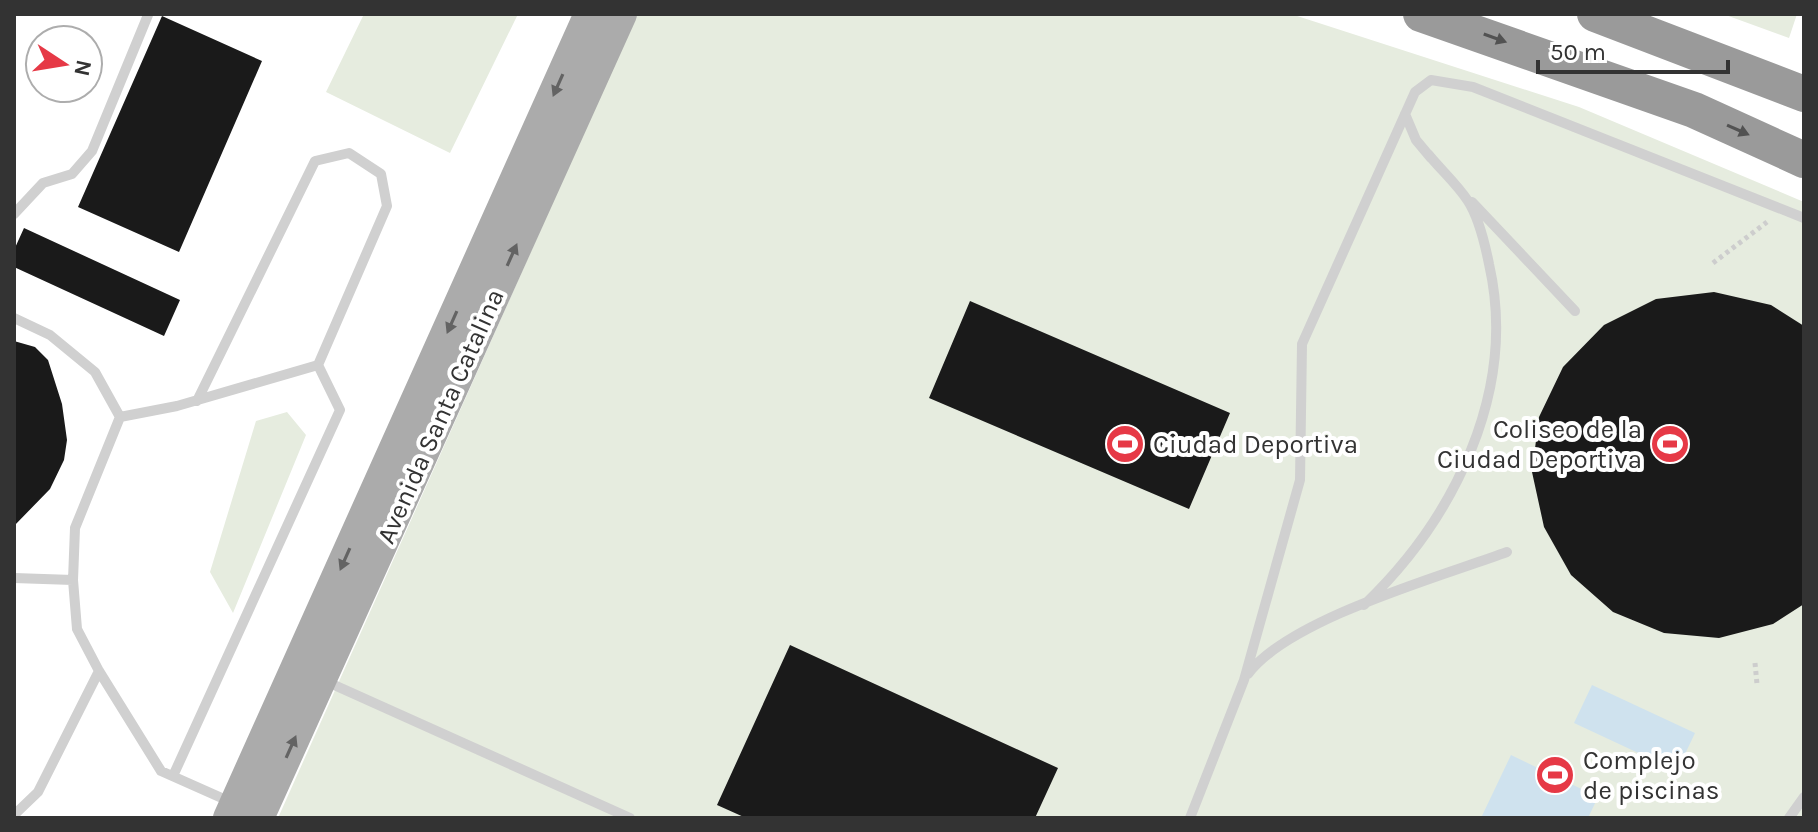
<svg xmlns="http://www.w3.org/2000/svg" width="1818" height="832" viewBox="0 0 1818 832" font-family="Karla,sans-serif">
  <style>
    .green { fill: #e6ecdf }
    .water { fill: #cfe2ee }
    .building { fill: #1a1a1a }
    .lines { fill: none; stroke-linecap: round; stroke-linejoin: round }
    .path { stroke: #cdcdcd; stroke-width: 5; stroke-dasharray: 4 4; stroke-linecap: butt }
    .lane { stroke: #d0d0d0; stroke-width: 10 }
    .primary { stroke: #ababab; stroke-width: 32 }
    .highway { stroke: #9a9a9a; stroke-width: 36 }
    .oneway { fill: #525252 }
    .oneway2 { fill: #636363 }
    .labels { text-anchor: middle; stroke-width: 8; stroke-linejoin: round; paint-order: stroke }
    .street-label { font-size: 26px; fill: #333; stroke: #fff }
    .poi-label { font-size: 26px; fill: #333; stroke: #fff; text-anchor: start }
  </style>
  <rect width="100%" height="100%" fill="#fff"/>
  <path class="green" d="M364 14H518L450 153 326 92Z
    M637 14H1291L1579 107 1804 202V818H278Z
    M1723 14H1797L1789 38Z
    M287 412 306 435 233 613 210 572 256 421Z"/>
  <path class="water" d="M1592 685 1695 733 1677 771 1574 723Z
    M1511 755 1598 797 1588 818H1481Z"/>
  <path class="building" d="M162 16 262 61 179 252 78 207Z
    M24 228 180 300 164 336 14 267V250Z
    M1714 292 1771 305 1804 326V604L1773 624 1719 638 1664 633 1613 612 1571 575 1544 527 1532 472 1539 417 1563 367 1604 325 1656 299Z
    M970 301 1230 413 1189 509 929 398Z
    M14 341 35 347 48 360 62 404 67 440 64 460 50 489 14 526Z
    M790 645 1058 768 1035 818H746L717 805Z"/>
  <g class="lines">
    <path class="path" d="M1713 263 1767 222
      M1755 663 1757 684"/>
    <path class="lane" d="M1405 114 1416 140 1431 158
      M1472 202 1575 311
      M14 214 43 183 72 174 92 151 148 15
      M14 318 50 335 95 372 120 417
      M197 401 315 161 349 153 381 174 387 206 318 365
      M14 578 73 580
      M1364 605C1454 519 1518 391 1489 264 1485 244 1479 218 1468 201 1457 184 1441 170 1428 154
      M1248 674C1289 619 1439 577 1507 552
      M323 680 630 818
      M173 776 340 410 318 365 177 406 120 417 75 528 73 580 77 629 99 671 161 771 233 803
      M14 815 38 792 99 671
      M1190 818 1244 680 1300 480 1302 344 1415 92 1431 80 1473 87 1804 218
      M1789 818 1804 797"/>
    <path class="primary" d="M229 818 590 14
      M258 818 621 14"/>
    <path class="highway" d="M1421 14 1694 110 1804 160
      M1595 14 1804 94"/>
  </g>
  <defs><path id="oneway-solid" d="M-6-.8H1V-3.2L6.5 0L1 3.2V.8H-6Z" transform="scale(2)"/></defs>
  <g class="oneway">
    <use href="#oneway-solid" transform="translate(1495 38) rotate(20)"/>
    <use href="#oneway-solid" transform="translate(1738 130) rotate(24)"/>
  </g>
  <g class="oneway2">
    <use href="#oneway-solid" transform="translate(558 85) rotate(114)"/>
    <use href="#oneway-solid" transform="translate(512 255) rotate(-66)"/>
    <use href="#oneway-solid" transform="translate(452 322) rotate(114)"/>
    <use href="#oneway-solid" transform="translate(345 559) rotate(114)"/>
    <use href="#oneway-solid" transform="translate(291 747) rotate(-66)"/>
  </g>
  <defs>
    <symbol id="stadium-disc" viewBox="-11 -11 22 22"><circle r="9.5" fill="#e63946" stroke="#fff"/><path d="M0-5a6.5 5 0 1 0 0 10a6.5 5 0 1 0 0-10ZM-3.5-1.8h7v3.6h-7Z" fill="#fff"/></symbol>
  </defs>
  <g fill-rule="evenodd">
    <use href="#stadium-disc" x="1103" y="422" width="44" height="44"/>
    <use href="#stadium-disc" x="1648" y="422" width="44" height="44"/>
    <use href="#stadium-disc" x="1533" y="753" width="44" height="44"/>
  </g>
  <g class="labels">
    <g class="street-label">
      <text transform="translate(440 416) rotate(-66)" y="9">Avenida Santa Catalina</text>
    </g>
    <g class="poi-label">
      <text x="1642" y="438" text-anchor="end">Coliseo de la<tspan x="1642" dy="30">Ciudad Deportiva</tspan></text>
      <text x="1153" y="453">Ciudad Deportiva</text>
      <text x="1583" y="769">Complejo<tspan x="1583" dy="30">de piscinas</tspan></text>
    </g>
  </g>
  <rect width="1818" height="832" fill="none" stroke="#333333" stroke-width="32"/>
  <g transform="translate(64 64) rotate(102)"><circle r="38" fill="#ffffff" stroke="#adadad" stroke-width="2"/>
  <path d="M0-6L14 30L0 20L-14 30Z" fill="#e63946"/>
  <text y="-12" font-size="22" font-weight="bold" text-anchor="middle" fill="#333333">N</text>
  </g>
  <path d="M1538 60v12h190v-12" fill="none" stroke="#333333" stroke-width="4"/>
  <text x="1550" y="60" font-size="24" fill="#333333" stroke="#ffffff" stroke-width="6" paint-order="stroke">50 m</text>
</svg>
